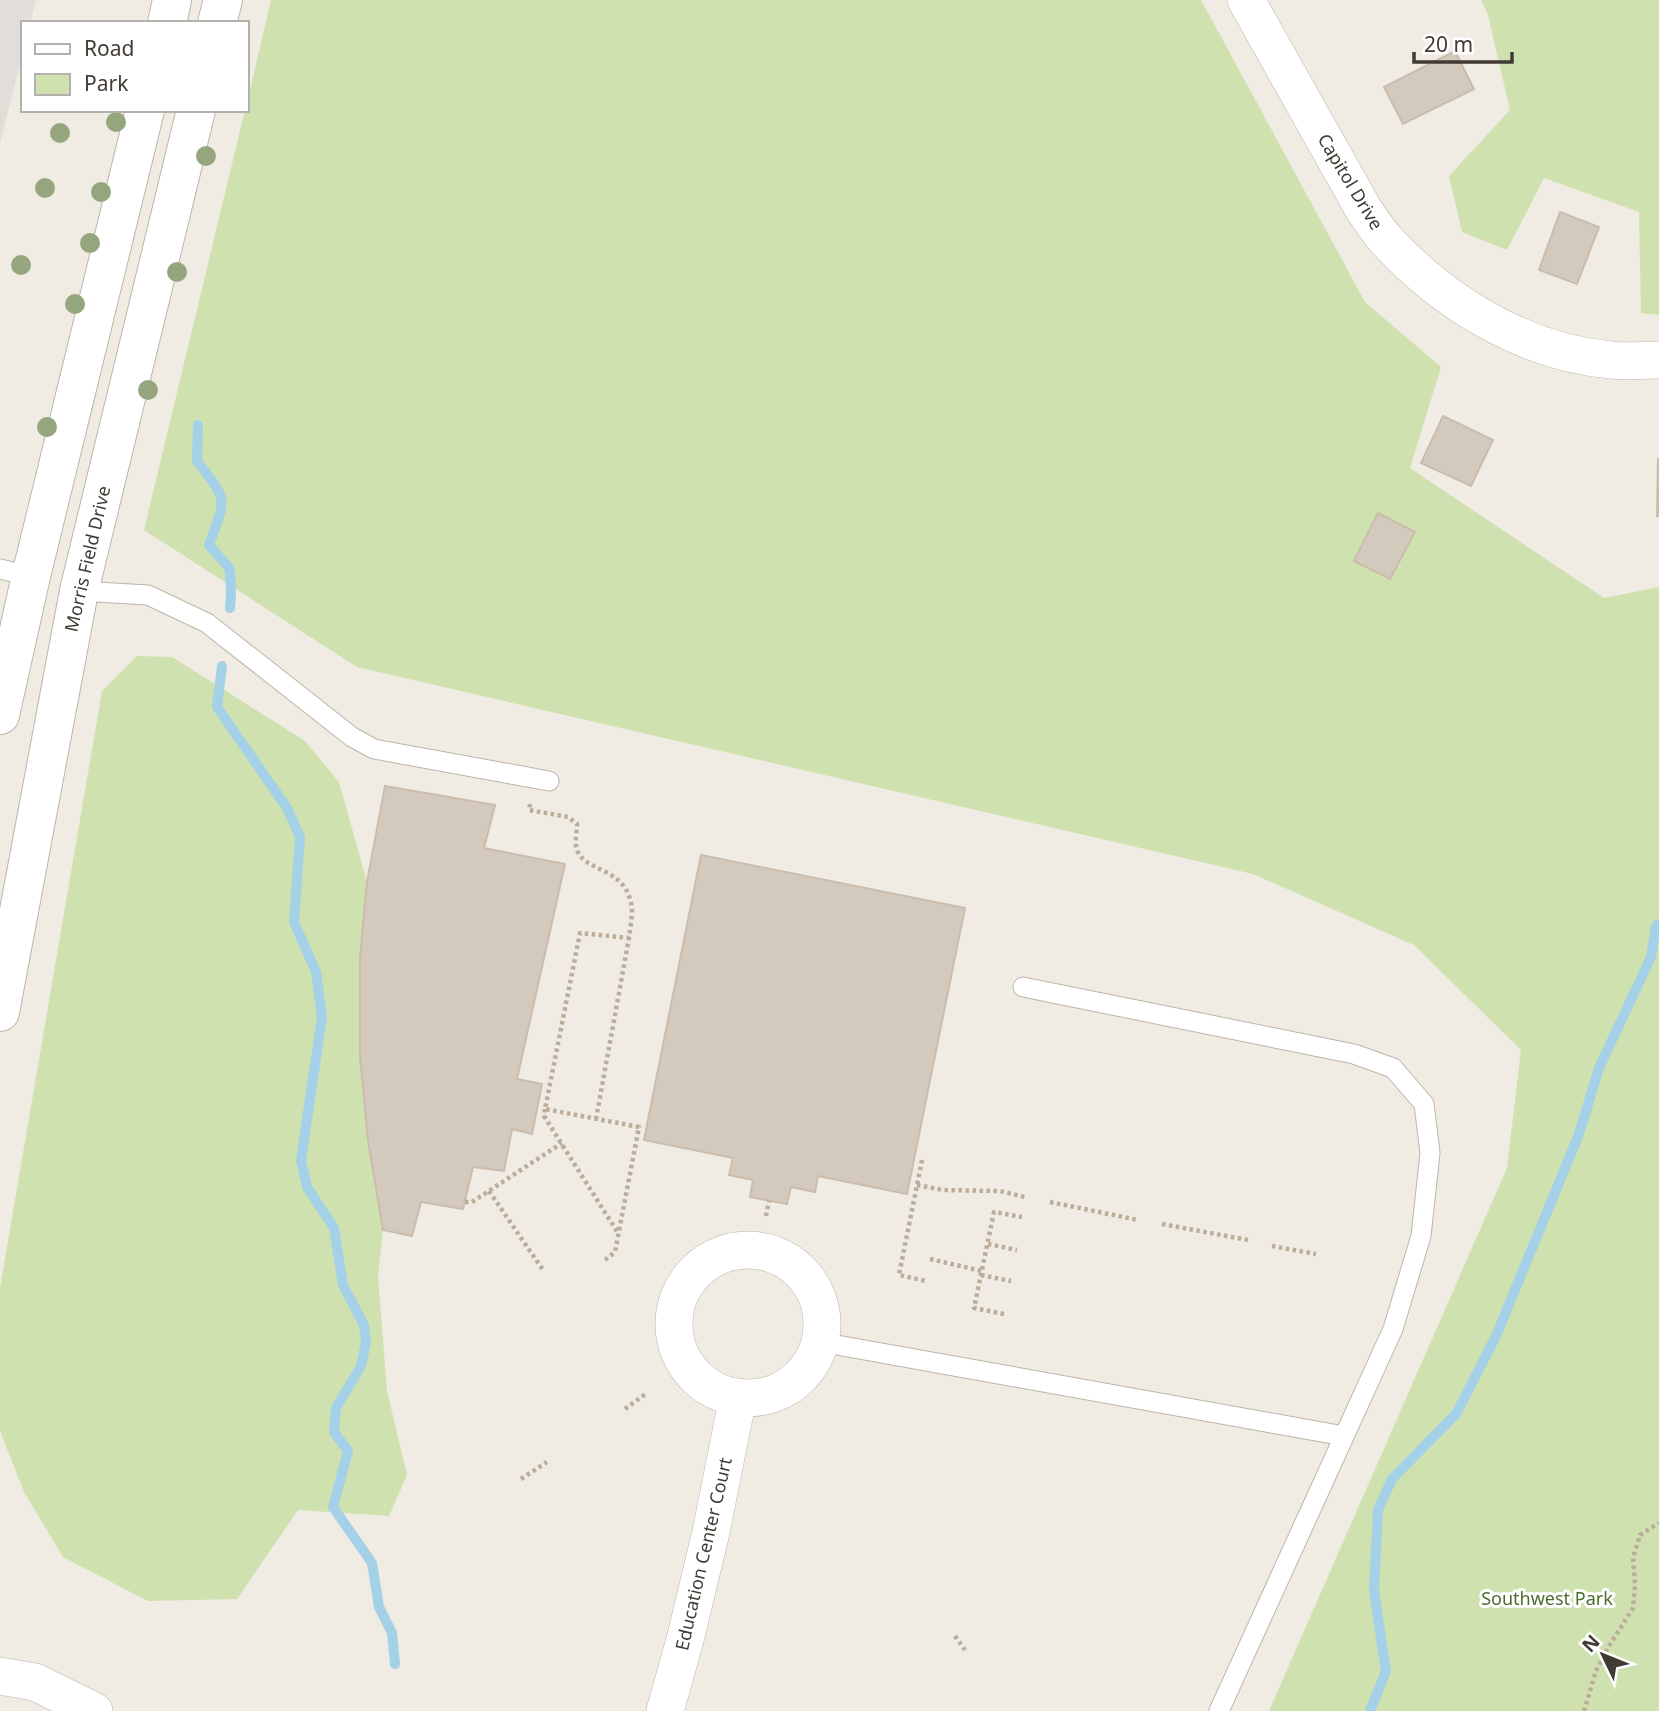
<svg xmlns="http://www.w3.org/2000/svg" width="1659" height="1711" viewBox="0 0 1659 1711" font-family="'Noto Sans',sans-serif">
  <style>
    .industrial { fill: #e2ddd8 }
    .green { fill: #cee1af }
    .lines { fill: none; stroke-linecap: round; stroke-linejoin: round }
    .stream { stroke: #a4d1e8; stroke-width: 10 }
    .building { fill: #d3c9bd; stroke: #cabdae; stroke-width: 2 }
    .service-casing { stroke: #bdb5aa; stroke-width: 21 }
    .minor-casing { stroke: #bdb5aa; stroke-width: 38 }
    .tertiary-casing { stroke: #bdb5aa; stroke-width: 40 }
    .path { stroke: #bbad9a; stroke-width: 4.5; stroke-dasharray: 3.5 3.5; stroke-linecap: butt }
    .service { stroke: #fff; stroke-width: 19 }
    .minor { stroke: #fff; stroke-width: 37 }
    .tertiary { stroke: #fff; stroke-width: 38 }
    .tree { fill: #95a67f }
    .labels { text-anchor: middle; stroke-width: 6; stroke-linejoin: round; paint-order: stroke }
    .street-label { font-size: 18px; fill: #413b34; stroke: #fff }
    .park-label { font-size: 18px; fill: #4a6d2e; stroke: #fff }
  </style>
  <rect width="100%" height="100%" fill="#f0ebe3"/>
  <path class="industrial" d="M0 0H36L30 23H23V53L0 143Z"/>
  <path class="green" d="M271 0H1201L1365 302 1441 367 1410 468 1604 598 1659 587V1711H1269L1507 1168 1521 1050 1414 945 1253 874 357 667 144 530 245 110H247V103Z
    M1481 0H1659V315L1641 313 1639 212 1544 178 1507 250 1462 232 1449 176 1510 110 1488 15Z
    M137 656 172 657 305 741 339 782 367 882 360 958V1056L368 1140 383 1230 378 1276 387 1391 407 1475 389 1516 298 1510 237 1599 148 1601 63 1557 24 1492 0 1431V1288L102 691Z"/>
  <g class="lines">
    <path class="stream" d="M198 425 197 461C229 502 226 497 209 545L230 569 231 595 230 608
      M222 666 217 707 287 808 300 837 294 922 316 972 322 1017 301 1160 307 1187 334 1228 343 1285 364 1325 366 1343 361 1366 336 1408 334 1432 348 1451 333 1507 372 1563 379 1607 392 1633 395 1664
      M1370 1711 1386 1671 1374 1591 1378 1510 1392 1479 1456 1414 1496 1336 1579 1134 1599 1068 1651 957 1656 926 1659 924"/>
  </g>
  <path class="building" d="M1455 51 1474 89 1403 124 1384 87Z
    M1560 212 1599 227 1577 284 1539 270Z
    M1443 416 1493 440 1471 486 1421 463Z
    M1658 459H1659V516H1657Z
    M1378 513 1415 532 1390 579 1354 561Z
    M385 786 495 805 484 848 565 864 517 1079 542 1084 532 1134 512 1129 504 1171 473 1167 463 1209 421 1202 412 1236 383 1230 368 1140 360 1056V958L367 882Z
    M701 855 965 908 907 1194 818 1176 815 1192 791 1187 787 1204 750 1197 753 1180 729 1175 733 1158 644 1140Z"/>
  <g class="lines">
    <defs>
      <path id="service" d="M0 569 31 576
        M79 591 148 595 207 623 352 737 374 749 549 781
        M1023 987 1354 1054 1393 1068 1424 1104 1430 1153 1421 1236 1393 1329 1219 1711
        M820 1342 1344 1436"/>
      <path id="minor" d="M1246 0 1364 210C1371 220 1378 231 1386 240 1444 303 1524 352 1611 360 1627 362 1643 360 1659 360
        M674 1324a74 74 0 1 1 148 0a74 74 0 1 1-148 0Z
        M0 1676 35 1682 94 1711
        M665 1711 685 1640 711 1532 738 1397"/>
      <path id="tertiary" d="M167 23 172 0
        M217 23 223 0
        M0 715 31 576 145 110
        M0 1012 79 591 196 110"/>
    </defs>
    <use href="#service" class="service-casing"/>
    <use href="#minor" class="minor-casing"/>
    <use href="#tertiary" class="tertiary-casing"/>
    <path class="path" d="M530 804 529 810 568 817 577 824C577 831 575 839 576 846 581 875 628 863 632 910 632 919 630 929 629 938L596 1119
      M545 1109 544 1116 618 1233
      M922 1160 899 1275 926 1281
      M917 1185 943 1190 1000 1191 1025 1197
      M489 1191 543 1270
      M465 1202H472L562 1143
      M1050 1202 1138 1220
      M766 1216 769 1201
      M1162 1224 1248 1240
      M988 1244 1017 1250
      M1272 1246 1316 1254
      M930 1259 982 1271
      M605 1260 615 1252 639 1127 545 1109 580 933 629 938
      M981 1275 1011 1281
      M1004 1314 974 1308 994 1212 1022 1217
      M625 1409 647 1393
      M521 1479 547 1462
      M955 1636 965 1650
      M1584 1711 1596 1671 1609 1646 1633 1608 1635 1585 1633 1558 1640 1535 1659 1523"/>
    <use href="#service" class="service"/>
    <use href="#minor" class="minor"/>
    <use href="#tertiary" class="tertiary"/>
  </g>
  <g class="tree">
    <circle cx="116" cy="122" r="10"/>
    <circle cx="60" cy="133" r="10"/>
    <circle cx="206" cy="156" r="10"/>
    <circle cx="45" cy="188" r="10"/>
    <circle cx="101" cy="192" r="10"/>
    <circle cx="90" cy="243" r="10"/>
    <circle cx="21" cy="265" r="10"/>
    <circle cx="177" cy="272" r="10"/>
    <circle cx="75" cy="304" r="10"/>
    <circle cx="148" cy="390" r="10"/>
    <circle cx="47" cy="427" r="10"/>
  </g>
  <g class="labels">
    <g class="street-label">
      <text transform="translate(1350 182) rotate(59)" y="6">Capitol Drive</text>
      <text transform="translate(88 559) rotate(-77)" y="6">Morris Field Drive</text>
      <text transform="translate(704 1554) rotate(-77)" y="6">Education Center Court</text>
    </g>
    <g class="park-label">
      <text x="1547" y="1605">Southwest Park</text>
    </g>
  </g>
  <rect x="21" y="21" width="228" height="91" fill="#ffffff" stroke="#b3b1ae" stroke-width="2"/>
  <rect x="35" y="44" width="35" height="10" fill="#ffffff" stroke="#b3b1ae" stroke-width="2"/>
  <text x="84" y="56" font-size="21" fill="#413b34">Road</text>
  <rect x="35" y="74" width="35" height="21" fill="#cee1af" stroke="#b3b1ae" stroke-width="2"/>
  <text x="84" y="91" font-size="21" fill="#413b34">Park</text>
  <g transform="translate(1603 1655) rotate(313)" stroke="#ffffff" stroke-width="5" paint-order="stroke">
  <path d="M0-5L12 26L0 18L-12 26Z" fill="#413b34"/>
  <text y="-10" font-size="19" font-weight="bold" text-anchor="middle" fill="#413b34">N</text>
  </g>
  <path d="M1414 52v10h98v-10" fill="none" stroke="#413b34" stroke-width="3.5"/>
  <text x="1424" y="52" font-size="21" fill="#413b34" stroke="#ffffff" stroke-width="5" paint-order="stroke">20 m</text>
</svg>
